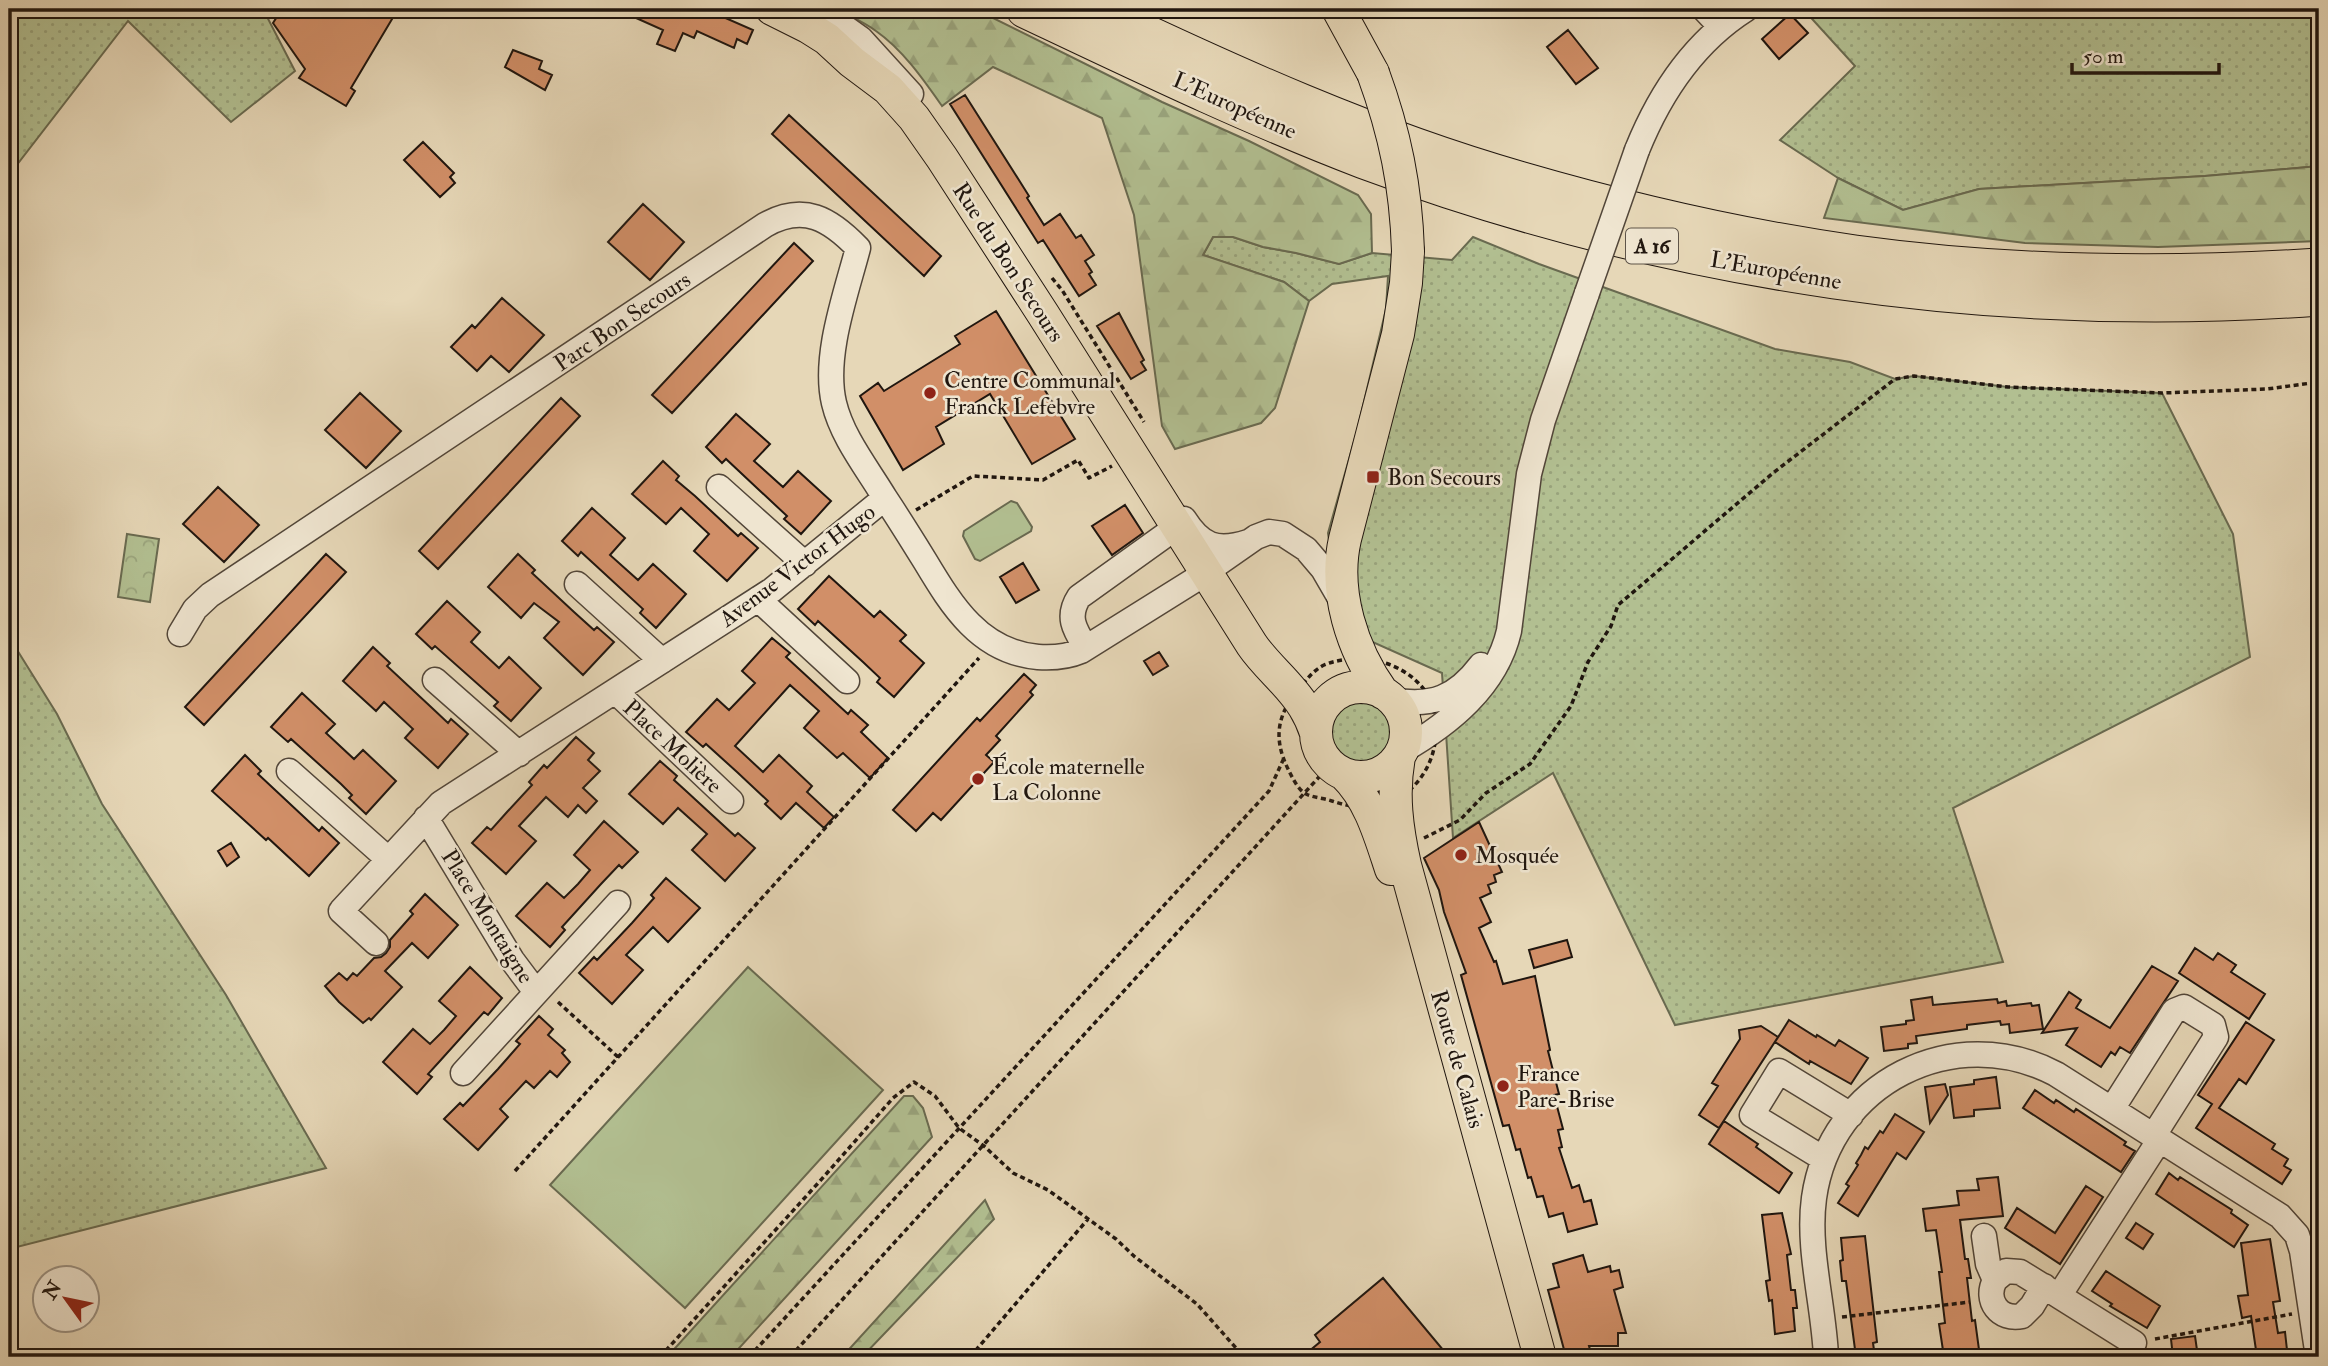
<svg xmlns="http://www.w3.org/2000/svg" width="2328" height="1366" viewBox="0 0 2328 1366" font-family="'IM FELL Double Pica',serif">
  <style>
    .grass { fill: url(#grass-dots); stroke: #696a50; stroke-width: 2 }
    .forest { fill: url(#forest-firs); stroke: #696a50; stroke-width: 2 }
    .park { fill: url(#park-crowns); stroke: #696a50; stroke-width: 2 }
    .garden { fill: #b2bf91; stroke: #696a50; stroke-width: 2 }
    .building { fill: #d18f68; stroke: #20160f; stroke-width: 2 }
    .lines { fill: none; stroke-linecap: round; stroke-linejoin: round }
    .minor-casing { stroke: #524639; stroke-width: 27 }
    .major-casing { stroke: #20160f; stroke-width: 34 }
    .highway-casing { stroke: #20160f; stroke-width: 39 }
    .path { stroke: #20160f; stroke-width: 3.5; stroke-dasharray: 5 3.5; stroke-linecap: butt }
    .minor { stroke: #efe5d0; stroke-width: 24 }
    .major { stroke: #e6d7b7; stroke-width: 32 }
    .highway { stroke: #e6d7b7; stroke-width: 37 }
    .minor-bridge-casing { stroke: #524639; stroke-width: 27; stroke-linecap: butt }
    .major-bridge-casing { stroke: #20160f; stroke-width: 34; stroke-linecap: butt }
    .minor-bridge { stroke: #efe5d0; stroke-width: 24 }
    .major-bridge { stroke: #e6d7b7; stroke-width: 32 }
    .poi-dot { fill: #8f2418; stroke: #efe5d0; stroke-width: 2.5 }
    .labels { text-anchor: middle; stroke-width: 5; stroke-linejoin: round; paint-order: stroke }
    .shield { fill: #efe5d0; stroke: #5e5449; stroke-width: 2 }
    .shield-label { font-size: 21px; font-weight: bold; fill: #20160f }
    .street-label { font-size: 23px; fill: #20160f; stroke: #efe5d0 }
    .poi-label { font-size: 23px; fill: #20160f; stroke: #efe5d0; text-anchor: start }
  </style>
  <defs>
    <pattern id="grass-dots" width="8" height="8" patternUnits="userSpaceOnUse" patternTransform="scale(1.75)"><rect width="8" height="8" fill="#b2bf91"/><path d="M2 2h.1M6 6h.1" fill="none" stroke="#99a37c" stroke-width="1.8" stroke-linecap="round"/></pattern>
    <pattern id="forest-firs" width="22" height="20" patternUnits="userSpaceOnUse" patternTransform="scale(1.75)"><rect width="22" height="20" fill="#b2bf91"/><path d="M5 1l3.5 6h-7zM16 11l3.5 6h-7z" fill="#99a37c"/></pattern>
    <pattern id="park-crowns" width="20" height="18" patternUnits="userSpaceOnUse" patternTransform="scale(1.75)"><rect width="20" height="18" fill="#b2bf91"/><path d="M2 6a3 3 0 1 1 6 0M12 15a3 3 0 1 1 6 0" fill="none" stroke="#99a37c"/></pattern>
  </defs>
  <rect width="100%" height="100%" fill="#e6d7b7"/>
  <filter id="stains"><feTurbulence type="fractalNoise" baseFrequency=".00286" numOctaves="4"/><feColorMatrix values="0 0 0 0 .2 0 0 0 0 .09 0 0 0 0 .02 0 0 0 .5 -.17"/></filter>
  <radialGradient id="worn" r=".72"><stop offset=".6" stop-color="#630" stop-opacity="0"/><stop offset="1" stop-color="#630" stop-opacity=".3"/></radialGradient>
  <path class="grass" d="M9 9H263L295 71 231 122 128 21 9 175Z
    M1803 9H2319V166L2205 176 1979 189 1903 210 1838 178 1780 140 1855 66Z
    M1213 237H1233L1263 247 1296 253 1339 264 1372 253 1452 260 1473 237 1539 264 1775 349 1850 362 1895 379 1914 376 2008 387 2162 393 2233 534 2250 657 1953 808 2003 962 1675 1025 1553 773 1453 838 1442 673 1368 640 1332 563 1328 533 1357 431 1386 309 1388 276 1332 284 1309 301 1284 282 1203 255Z
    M9 637 57 714 102 804 226 995 326 1168 9 1249Z
    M1329 733a32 32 0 1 1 64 0a32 32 0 1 1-64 0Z"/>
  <path class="forest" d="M837 9H975L1162 102 1249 141 1358 195 1371 214 1372 253 1339 264 1296 253 1263 247 1233 237H1213L1203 255 1284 282 1309 301 1275 408 1261 423 1175 449 1162 426 1134 215 1102 118 993 67 942 106C923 79 903 50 876 31 864 22 850 16 837 9Z
    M2319 166V241L2158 247 2025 243 1824 218 1838 178 1903 210 1979 189 2205 176Z
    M904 1096H913L923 1108 932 1137 731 1357H667Z
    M985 1200 994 1219 862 1357H842Z"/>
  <path class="park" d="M127 534 159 539 150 602 118 597Z"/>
  <path class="garden" d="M1011 501 1017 503 1032 527 1031 531 980 561 975 559 963 536 964 531Z
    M748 967 883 1090 685 1308 550 1185Z"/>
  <path class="building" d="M282 9H398L351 88 355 91 346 106 299 78 305 69 273 23Z
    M616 9H705L753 30 747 44 737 39 734 48 697 31 694 38 683 33 675 51 657 44 663 30Z
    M1790 14 1808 33 1779 59 1762 39Z
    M1568 30 1598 68 1576 84 1547 47Z
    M513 50 542 61 539 69 552 75 545 90 505 67Z
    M965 95 1029 196 1027 198 1044 225 1060 214 1076 238 1081 235 1094 255 1085 261 1092 272 1089 274 1096 285 1079 296 1043 240 1038 243 950 104Z
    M789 115 941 256 924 276 772 134Z
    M423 142 454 173 450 177 455 183 440 197 404 160Z
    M643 204 684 242 650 280 608 242Z
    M794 243 813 261 672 413 652 395Z
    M502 298 544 335 509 372 491 356 477 371 451 347 472 325 475 328Z
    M996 311 1075 439 1032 464 990 394 936 427 944 444 903 470 860 396 878 383 884 391 960 344 955 336Z
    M1119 313 1144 360 1141 362 1146 370 1131 379 1097 326Z
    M360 393 401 431 366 468 325 430Z
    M561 398 580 416 438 569 419 551Z
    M736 414 770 444 754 461 783 487 798 471 831 501 801 534 784 519 787 516 726 459 722 463 706 447Z
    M663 461 679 476 676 480 695 496 738 536 741 533 758 548 727 581 694 551 709 534 681 508 666 524 632 494Z
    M218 487 259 525 224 562 183 524Z
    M1125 505 1143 533 1112 555 1092 526Z
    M592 508 625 538 610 555 638 580 653 564 686 594 656 628 640 613 643 609 593 563 581 552 578 556 562 541Z
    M326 554 346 572 204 725 185 707Z
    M518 554 535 570 532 573 574 612 594 630 597 627 614 642 583 675 544 638 559 622 534 603 521 618 488 587Z
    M1023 563 1039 590 1016 603 1000 577Z
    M829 576 874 617 880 611 906 635 900 641 924 663 894 697 877 682 880 678 863 662 818 621 815 625 798 609Z
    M447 601 480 632 471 642 499 668 509 657 541 688 511 721 494 706 498 702 435 646 432 649 416 634Z
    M772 638 790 653 786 657 836 703 848 714 851 710 868 725 861 732 888 758 870 778 843 753 837 758 804 728 819 711 790 685 735 746 763 772 779 755 812 786 807 792 834 817 824 828 796 803 781 819 765 804 768 801 737 772 706 744 703 747 686 732 717 699 729 710 755 683 742 671Z
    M373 647 390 663 387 666 431 707 448 723 451 719 468 734 438 768 405 738 413 729 384 702 376 711 343 681Z
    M1159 652 1168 666 1153 675 1144 661Z
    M1024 674 1036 685 1030 692 1033 695 996 736 1000 740 986 755 994 762 941 820 933 813 916 831 893 810 977 718 980 721Z
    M302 693 335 724 326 733 354 759 363 750 396 781 366 814 349 798 352 795 341 784 291 739 288 742 271 727Z
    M576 737 594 753 588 760 600 771 583 788 597 801 586 813 578 805 568 817 546 797 519 826 536 841 506 874 472 843 487 827 491 830 507 812 532 785 529 782 544 765 547 768Z
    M245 755 261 771 258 774 273 788 319 831 322 827 339 843 309 876 268 838 266 840 212 791Z
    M660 761 677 776 674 780 685 790 735 836 738 833 755 848 725 881 692 850 707 834 678 808 663 824 629 794Z
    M604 821 638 852 622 868 619 865 601 884 562 927 565 930 550 947 516 916 547 883 564 898 578 884 590 870 574 855Z
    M1479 822 1502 872 1494 875 1496 882 1488 885 1491 893 1480 898 1491 922 1479 928 1494 962 1496 961 1503 984 1535 976 1550 1050 1548 1051 1559 1094 1554 1095 1563 1129 1558 1130 1562 1147 1559 1148 1572 1188 1579 1185 1584 1202 1591 1200 1597 1224 1568 1232 1563 1213 1549 1217 1543 1196 1537 1197 1531 1177 1528 1178 1520 1149 1516 1150 1509 1125 1503 1126 1461 975 1466 973 1444 912 1439 890 1424 858Z
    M231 843 239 857 227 866 218 851Z
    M666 878 700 908 668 942 653 927 626 955 643 970 612 1004 579 973 594 957 597 960 632 923 654 898 651 895Z
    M425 894 458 925 428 958 412 943 385 971 402 987 371 1020 369 1018 363 1023 339 1002 325 986 339 973 347 980 353 973 357 976 374 958 381 957 386 953 390 947V940L413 914 410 911Z
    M1567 940 1572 957 1534 968 1529 950Z
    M2195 948 2213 960 2218 953 2236 965 2231 972 2265 994 2249 1019 2179 973Z
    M2152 966 2178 981 2130 1053 2120 1047 2115 1055 2111 1052 2101 1067 2066 1045 2077 1028 2042 1033 2069 992 2081 1000 2076 1008 2110 1028Z
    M470 967 502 998 488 1015 484 1012 439 1062 428 1074 432 1077 417 1094 383 1062 413 1029 430 1044 444 1030 456 1016 439 1001Z
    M1932 997 1933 1005 1997 999 1998 1003 2006 1001 2007 1006 2031 1003 2032 1006 2039 1005 2043 1029 2010 1033 2009 1024 2001 1025 2000 1021 1967 1025V1029L1916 1036 1917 1043 1908 1044V1048L1884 1051 1881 1027 1906 1024V1021L1914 1020 1911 1000Z
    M539 1016 553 1029 548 1035 565 1050 562 1053 570 1062 557 1077 550 1071 534 1088 526 1081 500 1109 508 1117 478 1150 444 1119 460 1103 463 1106 498 1069 520 1044 516 1041Z
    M1789 1020 1816 1037 1817 1035 1835 1046 1839 1040 1868 1058 1851 1084 1810 1061 1809 1064 1775 1042Z
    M2246 1022 2274 1040 2246 1084 2239 1079 2219 1108 2275 1144 2272 1149 2288 1159 2284 1166 2291 1170 2282 1184 2196 1128 2212 1104 2198 1095Z
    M1761 1026 1778 1037 1719 1128 1699 1115 1718 1086 1712 1083 1740 1039 1739 1030Z
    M1996 1077 2000 1108 1974 1110V1116L1954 1118 1950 1087 1974 1084V1080Z
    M1945 1084 1948 1095 1930 1123 1925 1087Z
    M2035 1090 2054 1103 2056 1100 2074 1112 2076 1109 2126 1142 2124 1145 2135 1151 2121 1172 2023 1108Z
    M1895 1114 1924 1132 1906 1159 1897 1153 1858 1216 1838 1203 1849 1186 1846 1184 1858 1165 1856 1163 1861 1155 1865 1147 1868 1149 1880 1131 1883 1133Z
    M1724 1121 1758 1144 1756 1147 1792 1173 1779 1193 1709 1144Z
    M2169 1173 2178 1180 2180 1177 2232 1210 2231 1213 2248 1225 2234 1247 2156 1194Z
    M1998 1177 2003 1216 1960 1220 1965 1259H1968L1971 1278H1967L1972 1321 1975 1320 1980 1357H1944L1939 1324 1945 1323 1939 1272H1942L1936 1230 1926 1231 1923 1209 1959 1205 1957 1191 1979 1190 1977 1179Z
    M2086 1186 2103 1197 2060 1264 2005 1228 2017 1208 2055 1233Z
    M1782 1213 1791 1254 1787 1255 1791 1290H1795L1797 1308H1793L1795 1331 1775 1334 1772 1300 1769 1301 1766 1281 1770 1280 1762 1215Z
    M2136 1223 2153 1234 2143 1249 2126 1238Z
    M1865 1236 1877 1342 1873 1343 1875 1357H1856L1846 1281H1842L1840 1261 1843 1260 1841 1238Z
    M2270 1239 2280 1301 2273 1302 2278 1333 2285 1332 2287 1350 2280 1351 2281 1357H2257L2251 1316 2242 1318 2238 1296 2248 1295 2241 1243Z
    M1583 1255 1588 1272 1610 1266 1611 1272 1619 1270 1623 1287 1614 1290 1626 1333H1618V1346H1589L1592 1357H1566L1548 1290 1559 1287 1553 1264Z
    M2106 1271 2160 1306 2147 1328 2110 1306 2112 1304 2092 1291Z
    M1383 1278 1449 1357H1302L1320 1342 1315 1335Z
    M2195 1336 2198 1357H2173L2171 1339Z"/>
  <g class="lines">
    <defs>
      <path id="minor" d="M805 9 847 29 861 39 911 94
        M1704 9 1721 27
        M1637 150C1660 93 1694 42 1746 9
        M719 487 805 564
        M1184 519C1201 546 1217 552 1248 542
        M577 584 662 661
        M758 599 847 681
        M180 634 195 609 210 595 765 225C804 203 830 219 858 248 846 294 823 356 834 403 842 437 867 468 885 498
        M1086 648C1075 630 1066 617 1079 597L1185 521
        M435 680 519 754
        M616 692 731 801
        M1392 700C1432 707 1456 698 1481 665
        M1402 751C1449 724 1496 687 1509 631L1529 474 1543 420 1587 293
        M289 771 388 859
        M426 818 512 960 536 992
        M376 943 341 911 441 803 772 590 885 498C899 519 912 540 925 561 952 606 980 652 1038 657 1053 658 1067 657 1081 651L1193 581 1256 537 1269 532 1283 534 1306 549 1323 569 1341 600
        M463 1073 618 903
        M2112 1109 2174 1011 2184 1007 2213 1025 2216 1037 2154 1135
        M1824 1159 1752 1115 1779 1071 1851 1115
        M1984 1236 1988 1264 1995 1280C1984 1301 2000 1321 2022 1316L2032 1306 2044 1286
        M1995 1280 2006 1271 2020 1272 2059 1296 2160 1139
        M2059 1296 2134 1343
        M1826 1357C1824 1306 1807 1249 1814 1198 1830 1083 1954 1020 2056 1074L2280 1216 2297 1235 2302 1251 2318 1357"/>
      <path id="major" d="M772 9 808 27 827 39 852 62 888 89 914 118 942 158 1043 314 1252 645C1267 667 1290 684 1304 707 1309 715 1313 724 1316 733
        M1338 9 1373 73
        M1316 732a45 45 0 1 1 90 0a45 45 0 1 1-90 0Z
        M1383 693C1352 650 1333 591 1345 539L1398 334 1406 283 1408 251
        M1399 757C1392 794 1397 829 1405 865L1540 1357
        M1344 774C1370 799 1380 836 1391 869"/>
      <path id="highway" d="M1025 9C1137 62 1249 116 1364 160 1669 273 1995 321 2319 297
        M1094 9C1231 74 1372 138 1519 180 1629 212 1741 238 1855 254 2009 275 2164 277 2319 267"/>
    </defs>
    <use href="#minor" class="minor-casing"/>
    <use href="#major" class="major-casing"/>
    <use href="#highway" class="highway-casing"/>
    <path class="path" d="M1052 278 1062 290 1144 422
      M916 510 973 476 1043 480 1078 460 1089 478 1112 466
      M1361 658C1390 661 1416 673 1431 700 1434 706 1434 714 1435 721 1441 762 1412 804 1369 807 1356 808 1344 805 1332 801 1324 798 1314 798 1306 794 1298 790 1292 777 1288 769 1272 736 1278 713 1301 686 1308 678 1314 670 1324 665 1336 660 1348 659 1361 658Z
      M1424 838 1460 820 1486 793 1530 764 1571 706 1588 662 1611 626 1618 605 1773 473 1895 379 1914 376 2008 387 2162 393 2267 389 2319 382
      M558 1002 618 1057
      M515 1171 979 658
      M1842 1317 1970 1302
      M2155 1339 2292 1314
      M660 1357 820 1181 893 1098 914 1082 935 1096 959 1128 984 1146 1013 1173 1048 1190 1116 1239 1135 1257 1197 1304 1244 1357
      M749 1357 1269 791 1284 758
      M790 1357 1319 777
      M970 1357 1088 1219"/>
    <use href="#minor" class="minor"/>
    <use href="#major" class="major"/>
    <use href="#highway" class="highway"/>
    <defs>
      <path id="minor-bridge" d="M1587 293 1637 150"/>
      <path id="major-bridge" d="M1373 73C1395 133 1406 187 1408 251"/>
    </defs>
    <use href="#minor-bridge" class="minor-bridge-casing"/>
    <use href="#major-bridge" class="major-bridge-casing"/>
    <use href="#minor-bridge" class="minor-bridge"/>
    <use href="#major-bridge" class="major-bridge"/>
  </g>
  <g class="poi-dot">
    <circle cx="930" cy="393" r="7"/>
    <rect x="1366" y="470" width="14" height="14" rx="3.5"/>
    <circle cx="978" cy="779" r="7"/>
    <circle cx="1461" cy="855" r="7"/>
    <circle cx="1503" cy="1086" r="7"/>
  </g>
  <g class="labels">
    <rect class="shield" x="1626" y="228.5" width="52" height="35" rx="5"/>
    <g class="shield-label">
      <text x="1652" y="253">A 16</text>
    </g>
    <g class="street-label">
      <text transform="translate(1235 105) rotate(24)" y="8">L'Européenne</text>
      <text transform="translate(1009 262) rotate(57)" y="8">Rue du Bon Secours</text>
      <text transform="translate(1776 270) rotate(10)" y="8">L'Européenne</text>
      <text transform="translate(622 321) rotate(-34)" y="8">Parc Bon Secours</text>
      <text transform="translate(797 565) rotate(-37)" y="8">Avenue Victor Hugo</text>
      <text transform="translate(673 746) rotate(43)" y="8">Place Molière</text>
      <text transform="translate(488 916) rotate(58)" y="8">Place Montaigne</text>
      <text transform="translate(1458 1059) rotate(74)" y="8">Route de Calais</text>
    </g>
    <g class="poi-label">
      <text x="944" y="388">Centre Communal<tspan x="944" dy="26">Franck Lefebvre</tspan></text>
      <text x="1387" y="485">Bon Secours</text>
      <text x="992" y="774">École maternelle<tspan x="992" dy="26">La Colonne</tspan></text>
      <text x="1475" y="863">Mosquée</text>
      <text x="1517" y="1081">France<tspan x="1517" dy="26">Pare-Brise</tspan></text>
    </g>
  </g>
  <rect width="2328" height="1366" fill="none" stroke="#e6d7b7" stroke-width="35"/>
  <rect x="10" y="10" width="2307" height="1345" fill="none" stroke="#20160f" stroke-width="3.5"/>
  <rect x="18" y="18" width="2293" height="1331" fill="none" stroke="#20160f" stroke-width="2"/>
  <g transform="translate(66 1299) rotate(303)"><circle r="33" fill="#efe5d0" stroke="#9c9283" stroke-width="2"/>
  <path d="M0-5L12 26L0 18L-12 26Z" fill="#8f2418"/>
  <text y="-10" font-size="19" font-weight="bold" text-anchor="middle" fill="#20160f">N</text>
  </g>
  <path d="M2072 63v10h147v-10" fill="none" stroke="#20160f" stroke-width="3.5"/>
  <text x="2083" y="63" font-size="21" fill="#20160f" stroke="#efe5d0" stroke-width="5" paint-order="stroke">50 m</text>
  <rect width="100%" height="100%" filter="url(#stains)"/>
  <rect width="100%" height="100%" fill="url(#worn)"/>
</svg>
